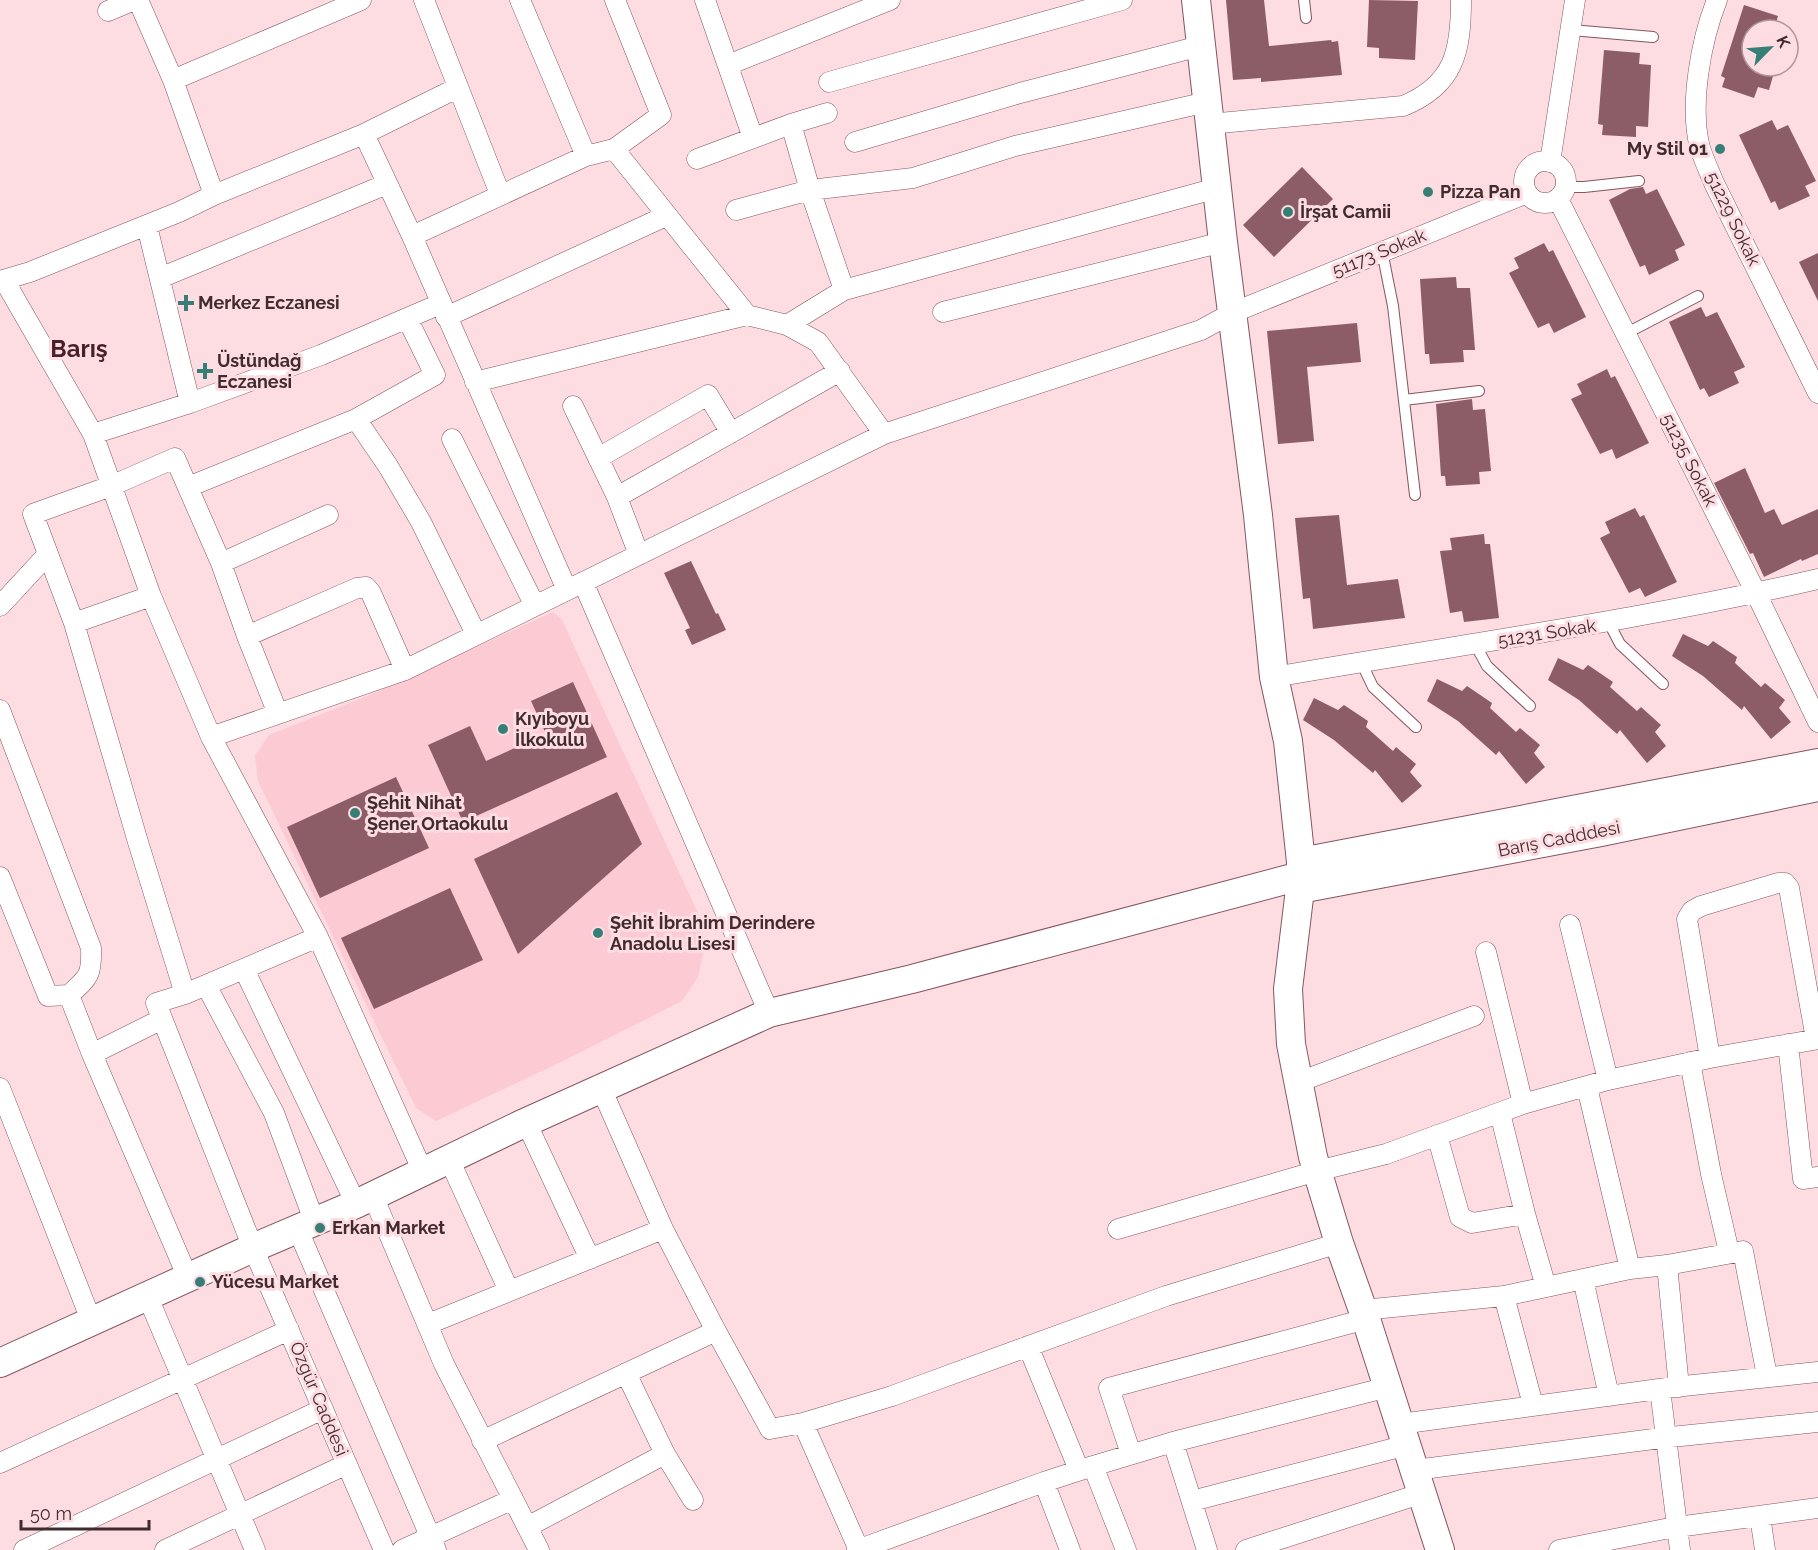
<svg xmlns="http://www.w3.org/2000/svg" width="1818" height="1550" viewBox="0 0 1818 1550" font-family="Raleway,sans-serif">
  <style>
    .built { fill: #fccad3 }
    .building { fill: #8c5d67 }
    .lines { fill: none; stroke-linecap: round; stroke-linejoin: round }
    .service-casing { stroke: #845660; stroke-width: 12 }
    .minor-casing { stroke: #845660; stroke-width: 21 }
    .secondary-casing { stroke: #845660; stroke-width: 30 }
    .service { stroke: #fff; stroke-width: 10 }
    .minor { stroke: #fff; stroke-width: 20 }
    .secondary { stroke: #fff; stroke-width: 28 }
    .poi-dot { fill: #377e76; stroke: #fddce2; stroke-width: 2 }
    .labels { text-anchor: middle; stroke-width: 6; stroke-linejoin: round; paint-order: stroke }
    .poi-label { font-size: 18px; font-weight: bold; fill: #402b2f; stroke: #fddce2; text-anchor: start }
    .street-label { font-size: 18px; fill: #402b2f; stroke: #fddce2 }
    .district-label { font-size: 24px; font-weight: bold; fill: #481f2a; stroke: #fddce2 }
  </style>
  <rect width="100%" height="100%" fill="#fddce2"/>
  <path class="built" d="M553 612 562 620 698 913 703 954 698 977 682 1001 559 1063 436 1121 416 1108 258 781 255 756 269 735 377 692Z"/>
  <path class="building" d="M1226 0H1264L1269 46 1331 40 1332 42 1338 41 1342 75 1261 82V78L1233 80Z
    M1369 0 1418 1 1415 60 1379 58V48L1367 47Z
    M1744 5 1778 16 1774 30H1752V66H1765L1775 69 1769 90 1758 87 1754 98 1722 87 1725 78 1721 76Z
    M1604 50 1640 53 1639 64 1651 65 1648 127 1636 126V137L1602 135 1603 125 1598 124Z
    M1772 120 1777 130 1788 125 1816 181 1805 186 1810 196 1779 210 1775 201 1771 203 1739 135Z
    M1302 167 1333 199 1274 257 1243 225Z
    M1643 187 1646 194 1657 189 1685 245 1675 250 1679 260 1649 275 1645 265 1640 267 1609 200 1630 189Z
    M1544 243 1549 252 1553 250 1586 317 1554 333 1549 323 1538 328 1509 273 1519 268 1514 258Z
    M1818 253V301L1799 262Z
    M1456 277 1457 288H1470L1475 350H1463L1464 362 1430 364 1429 354H1425L1420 279Z
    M1701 307 1706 317 1717 312 1745 367 1734 372 1739 383 1709 397 1704 388 1700 390 1669 322Z
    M1357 323 1361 362 1307 367 1314 441 1278 444 1267 331Z
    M1607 369 1611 378 1615 376 1649 443 1616 459 1612 449 1600 454 1571 399 1582 394 1577 384Z
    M1472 399 1473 410 1485 409 1491 471 1479 472 1480 484 1446 486 1445 476H1441L1436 404Z
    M1745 468 1765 513 1774 509 1782 525 1818 509V554L1802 561 1801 559 1764 577 1753 553 1750 554 1714 483Z
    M1635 508 1640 517 1644 515 1677 582 1645 597 1640 588 1629 593 1600 538 1610 533 1605 522Z
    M1339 515 1347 585 1398 579 1405 618 1313 629 1310 598 1303 599 1295 518Z
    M1484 534 1485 544H1490L1499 618 1464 622 1462 611 1450 613 1440 551 1452 550 1450 538Z
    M691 561 716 614 718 613 726 630 692 645 685 630 690 628 664 573Z
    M1683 634 1708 646 1713 641 1737 657 1735 663 1761 687 1765 683 1785 700 1779 708 1791 722 1771 739 1744 706 1742 710 1703 676 1672 656Z
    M1558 658 1583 670 1588 665 1613 682 1610 687 1637 711 1641 707 1661 725 1655 732 1666 746 1647 763 1620 730 1617 734 1579 700 1548 680Z
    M1437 679 1462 691 1467 686 1492 703 1490 708 1516 732 1520 728 1540 745 1534 753 1545 767 1526 784 1499 751 1496 755 1458 721 1427 701Z
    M573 682 607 757 463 822 428 745 470 726 486 761 546 734 531 701Z
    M1314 698 1338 710 1344 705 1368 721 1366 727 1393 751 1396 747 1416 764 1410 772 1422 786 1402 803 1375 770 1373 773 1334 740 1303 720Z
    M396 777 429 848 320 898 287 827Z
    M617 792 642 844 518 954 474 859Z
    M450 888 483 960 374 1009 341 938Z"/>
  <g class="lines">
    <defs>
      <path id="service" d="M1304 0 1306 18
        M1571 30 1653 37
        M1566 187H1584L1639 181
        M1382 251 1393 306 1415 495
        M1625 334 1698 296
        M1404 400 1479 391
        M1609 623 1620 644 1663 684
        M1475 644 1487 666 1530 706
        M1361 662 1373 687 1416 727"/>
      <path id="minor" d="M138 0 173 80 214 195
        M424 0 500 194
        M520 0 586 156
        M705 0 753 138
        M1717 0C1701 40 1689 105 1700 148 1704 160 1709 171 1714 183L1818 393
        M108 11 134 0
        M728 65 890 0
        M173 80 361 0
        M829 82 1122 0
        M791 124 810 190 844 290
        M1209 124 1403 106C1455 85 1461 50 1461 0
        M364 134 412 236 567 590
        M855 142 1020 93 1200 46
        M614 149 661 115 615 0
        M697 159 791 124 827 113
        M1524 182a21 21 0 1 1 42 0a21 21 0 1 1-42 0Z
        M1550 162 1575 0
        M1558 199 1756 593 1818 722
        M736 210 810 190 913 178 1015 146 1207 102
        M147 226 190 403
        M412 236 586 156 614 149 747 315 787 325 818 342 884 434
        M160 278 387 184
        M4 280 93 434 151 596 211 737 318 937 423 1172
        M0 281 30 272 179 212 214 195 364 134 457 88
        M943 312 1223 242
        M446 317 666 216
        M787 325 844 290 1217 188
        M475 382 747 315
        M573 406 617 497 639 555
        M356 419 388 466 421 522 476 634
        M93 434 190 403 321 355 440 304
        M452 439 535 606
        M598 458 708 395 731 433
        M188 487 356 419 435 375 407 318
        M617 497 840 371
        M221 563 328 515
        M583 582 769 1013
        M0 606 48 554
        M74 623 151 596
        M247 636 357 588 366 587 371 593 405 670
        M1274 677C1456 645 1638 621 1818 579
        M0 710 91 948C92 975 89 977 69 995L92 1054 188 1278
        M211 737 405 670 884 434 1201 330 1232 313 1527 193
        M0 877 48 996 69 995
        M1570 925 1608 1080
        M318 937 185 994 156 1003 253 1248 384 1550
        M1486 952 1523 1104
        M244 969 356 1204
        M206 985 274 1113 315 1223
        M185 994 138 842 74 623 33 514 111 486 175 458 221 563 247 636 278 714
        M1788 1044 1803 1179 1818 1177
        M92 1054 162 1019
        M1710 1058 1687 919 1692 911 1701 906 1778 883H1785L1789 888 1816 1039
        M1690 1062 1711 1174 1729 1252
        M1299 1082 1474 1016
        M1587 1087 1630 1269
        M0 1088 91 1320
        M601 1088 663 1229 716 1331 770 1429 803 1423 892 1396 1166 1296 1339 1243
        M1500 1113 1525 1214 1546 1287
        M526 1122 590 1259
        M1437 1135 1460 1217 1472 1223 1525 1214
        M449 1159 509 1291
        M373 1196 444 1364 539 1550
        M1118 1229 1317 1171 1386 1154 1523 1104 1608 1080 1710 1058 1818 1039
        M298 1230 436 1550
        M1667 1265 1679 1387
        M1583 1279 1609 1396
        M147 1295 255 1550
        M1504 1296 1533 1405
        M1363 1310 1504 1296 1630 1269 1667 1265 1743 1251 1767 1376
        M428 1324 663 1229
        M1028 1346 1079 1470
        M626 1373 665 1454 693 1500
        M1660 1389 1680 1550
        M803 1423 859 1550
        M1400 1424 1674 1387 1818 1372
        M482 1441 716 1331
        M1173 1442 1207 1550
        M1131 1454 1109 1388 1366 1319
        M0 1463 289 1330
        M1093 1466 1126 1550
        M1415 1470 1661 1438 1818 1422
        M1044 1482 1070 1550
        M1192 1501 1407 1445
        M1760 1516 1765 1550
        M527 1527 665 1454
        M24 1550 323 1409
        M165 1550 347 1464
        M402 1550 513 1499
        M857 1550 1044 1482 1093 1466 1173 1442 1388 1387
        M1246 1550 1423 1493
        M1559 1550 1670 1528 1818 1508"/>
      <path id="secondary" d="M1196 0 1223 242 1258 515 1274 677 1288 741 1301 862 1300 889 1288 989 1291 1044 1313 1157 1339 1243 1366 1319 1440 1550
        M1301 862 1818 763
        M1300 889 1601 832 1818 787
        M0 1363 253 1248 356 1204 520 1125 769 1013 912 979 1300 876"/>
    </defs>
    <use href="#service" class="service-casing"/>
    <use href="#minor" class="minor-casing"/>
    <use href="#secondary" class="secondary-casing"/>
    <use href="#service" class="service"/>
    <use href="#minor" class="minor"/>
    <use href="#secondary" class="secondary"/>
  </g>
  <g class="poi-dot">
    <circle cx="1720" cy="149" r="6"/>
    <circle cx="1428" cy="192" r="6"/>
    <circle cx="1288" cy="212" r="6"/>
    <path d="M183 294h6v6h6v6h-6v6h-6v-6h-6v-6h6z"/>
    <path d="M202 362h6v6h6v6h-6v6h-6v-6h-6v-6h6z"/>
    <circle cx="503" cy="729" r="6"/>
    <circle cx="355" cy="813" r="6"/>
    <circle cx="598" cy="933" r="6"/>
    <circle cx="320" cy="1228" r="6"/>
    <circle cx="200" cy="1282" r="6"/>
  </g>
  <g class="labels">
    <g class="poi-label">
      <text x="1708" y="155" text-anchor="end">My Stil 01</text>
      <text x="1440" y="198">Pizza Pan</text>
      <text x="1300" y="218">İrşat Camii</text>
      <text x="198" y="309">Merkez Eczanesi</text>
      <text x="217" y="367">Üstündağ<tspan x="217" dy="21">Eczanesi</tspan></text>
      <text x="515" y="725">Kıyıboyu<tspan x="515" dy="21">İlkokulu</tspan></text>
      <text x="367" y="809">Şehit Nihat<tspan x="367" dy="21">Şener Ortaokulu</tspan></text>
      <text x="610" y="929">Şehit İbrahim Derindere<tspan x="610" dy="21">Anadolu Lisesi</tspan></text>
      <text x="332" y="1234">Erkan Market</text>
      <text x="212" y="1288">Yücesu Market</text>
    </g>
    <g class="street-label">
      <text transform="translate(1733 219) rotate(64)" y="6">51229 Sokak</text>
      <text transform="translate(1379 253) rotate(-22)" y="6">51173 Sokak</text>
      <text transform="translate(1689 460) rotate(63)" y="6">51235 Sokak</text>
      <text transform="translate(1547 633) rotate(-9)" y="6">51231 Sokak</text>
      <text transform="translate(1559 839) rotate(-11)" y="6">Barış Cadddesi</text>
      <text transform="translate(319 1399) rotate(67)" y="6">Özgür Caddesi</text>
    </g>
    <g class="district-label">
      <text x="79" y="357">Barış</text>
    </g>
  </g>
  <g transform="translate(1770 48) rotate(65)"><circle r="28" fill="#fddce2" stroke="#b1959a" stroke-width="1.5"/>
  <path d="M0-4.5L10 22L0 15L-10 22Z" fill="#377e76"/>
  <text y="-9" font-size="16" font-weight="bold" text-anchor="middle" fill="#402b2f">K</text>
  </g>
  <path d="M21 1520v9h128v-9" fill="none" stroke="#402b2f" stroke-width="3"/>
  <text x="30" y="1520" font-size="18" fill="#402b2f" stroke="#fddce2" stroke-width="4.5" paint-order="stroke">50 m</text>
</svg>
